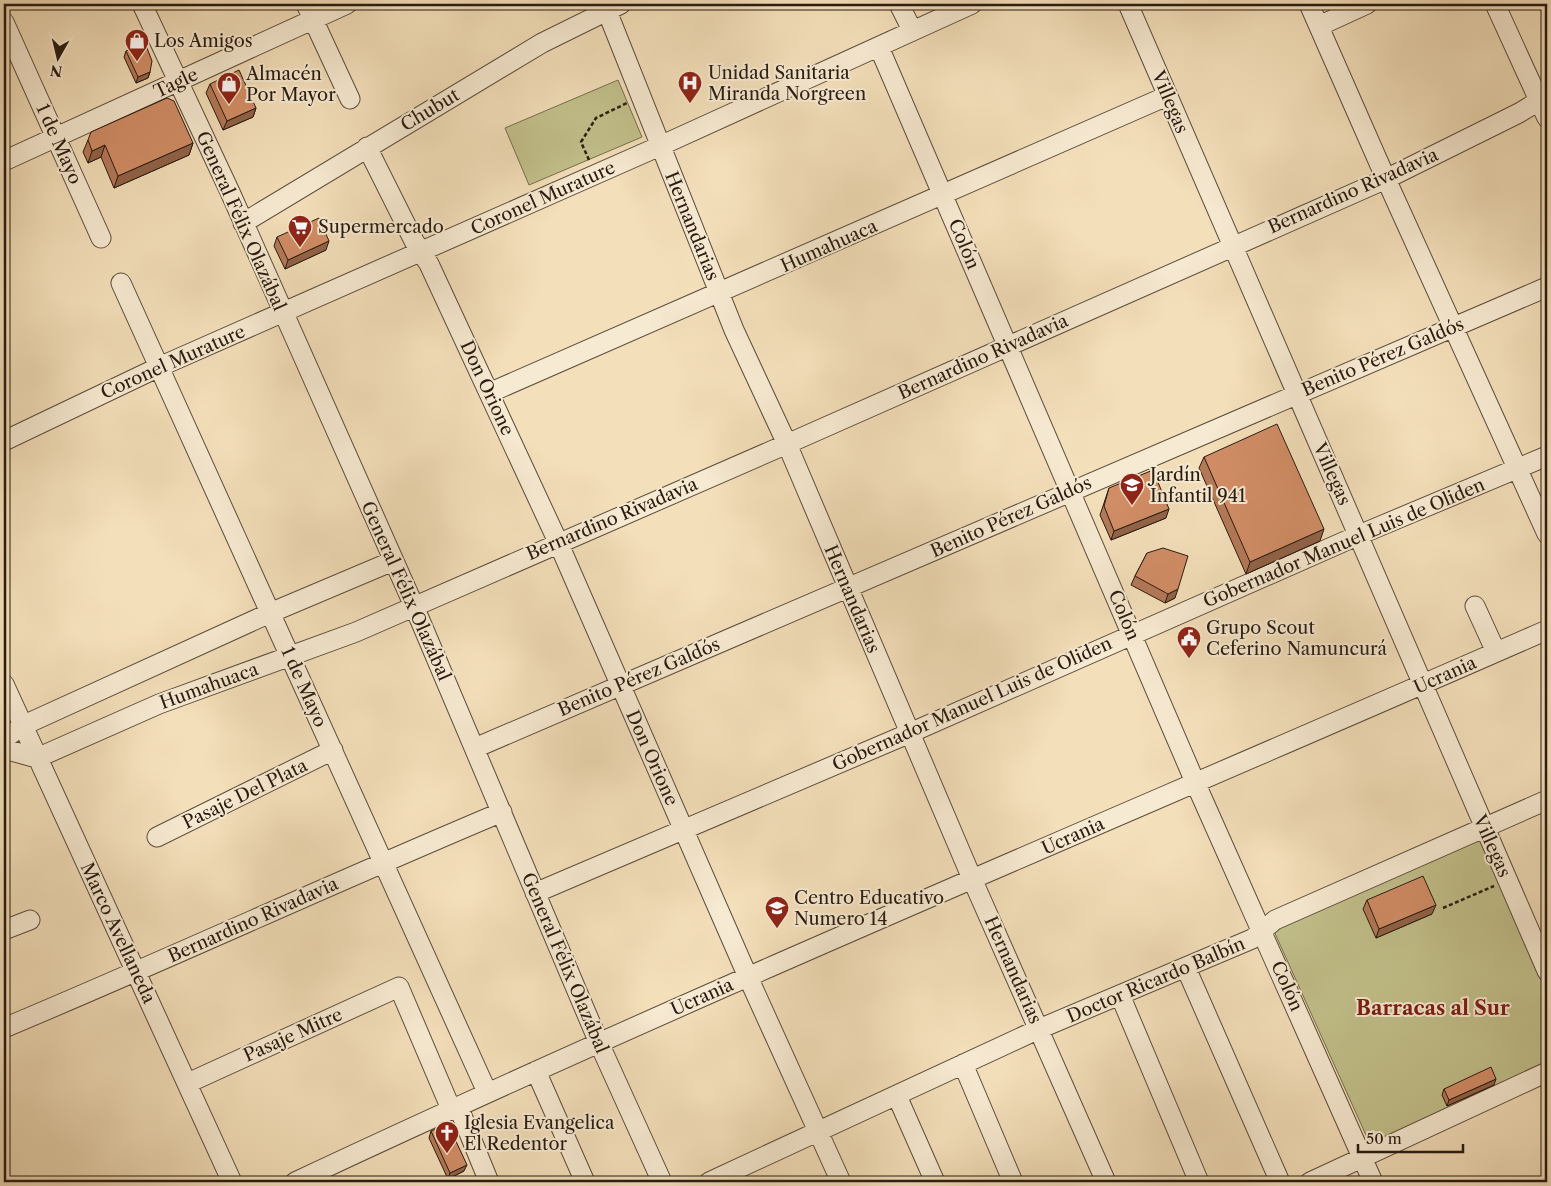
<svg xmlns="http://www.w3.org/2000/svg" width="1551" height="1186" viewBox="0 0 1551 1186" font-family="'Libre Caslon Text',serif">
  <style>
    .green { fill: #c2c08b; stroke: #756e4e }
    .lines { fill: none; stroke-linecap: round; stroke-linejoin: round }
    .minor-casing { stroke: #5b4c3b; stroke-width: 21 }
    .path { stroke: #281b11; stroke-width: 2.5; stroke-dasharray: 4 2.5; stroke-linecap: butt }
    .minor { stroke: #f7ead2; stroke-width: 19 }
    .wall { fill: #b47958; stroke: #281b11 }
    .shaded-wall { fill: #926347; stroke: #281b11 }
    .building { fill: #d18d66; stroke: #281b11 }
    .labels { text-anchor: middle; stroke-width: 4; stroke-linejoin: round; paint-order: stroke }
    .poi-label { font-size: 18px; fill: #281b11; stroke: #f7ead2; text-anchor: start }
    .street-label { font-size: 18px; fill: #281b11; stroke: #f7ead2 }
    .quarter-label { font-size: 20px; font-weight: bold; fill: #7a1f14; stroke: #f7ead2 }
  </style>
  <rect width="100%" height="100%" fill="#f3dfba"/>
  <filter id="stains"><feTurbulence type="fractalNoise" baseFrequency=".004" numOctaves="4"/><feColorMatrix values="0 0 0 0 .2 0 0 0 0 .09 0 0 0 0 .02 0 0 0 .5 -.17"/></filter>
  <radialGradient id="worn" r=".72"><stop offset=".6" stop-color="#630" stop-opacity="0"/><stop offset="1" stop-color="#630" stop-opacity=".3"/></radialGradient>
  <path class="green" d="M618 80 642 137 529 185 505 128Z
    M1481 838 1547 987V1065L1370 1144 1273 929Z"/>
  <g class="lines">
    <defs>
      <path id="minor" d="M142 4 230 192 414 606 599 1043 662 1182
        M306 4 350 99
        M899 4 912 30
        M1128 4 1547 971
        M1309 4 1386 179 1547 534
        M1495 4 1547 118
        M607 11 734 330 787 444 973 881 1106 1182
        M4 22 101 238
        M1319 26 1367 4
        M879 47 1195 782 1373 1182
        M367 147 414 241 429 264 558 542 748 977 841 1182
        M4 161 347 4
        M243 223 542 43 621 4
        M121 283 487 1092
        M489 393 1167 96
        M4 441 159 367 660 146 972 4
        M1475 606 1496 652
        M4 684 232 1182
        M4 739 22 726 270 613 393 561
        M475 748 1547 287
        M4 749 37 758 159 704 356 632 787 444 1386 179 1519 113 1547 96
        M157 837 333 750
        M535 893 910 733 1359 535 1547 456
        M4 930 30 920
        M1186 968 1280 1182
        M1120 995 1199 1182
        M4 1028C171 958 335 882 502 812
        M963 1064 1013 1182
        M536 1071 585 1182
        M188 1083 399 987 451 1109
        M897 1096 935 1182
        M458 1106 489 1182
        M295 1182C708 988 1130 813 1547 630
        M709 1182 1039 1029 1252 939 1275 920 1547 800
        M1310 1182 1547 1072"/>
    </defs>
    <use href="#minor" class="minor-casing"/>
    <path class="path" d="M589 160 581 142 596 118 627 103
      M1443 908 1494 886"/>
    <use href="#minor" class="minor"/>
  </g>
  <path class="wall" d="M126 51 150 72 148 78 136 83 124 57Z
    M210 84 256 108 253 117 223 130 206 93Z
    M88 140 193 143 189 155 114 188 101 157 88 163 83 152Z
    M277 237 326 250 285 269 274 246Z
    M1204 457 1320 541 1246 574 1199 468Z
    M1109 488 1166 518 1111 540 1100 515Z
    M1147 553 1175 598 1165 603 1131 585 1135 576Z
    M1367 900 1432 914 1376 938 1363 909Z
    M1494 1085 1447 1106 1442 1095 1444 1089Z
    M431 1131 464 1171 448 1179 429 1138Z"/>
  <path class="shaded-wall" d="M150 72 148 78 136 83 138 77Z
    M256 108 253 117 223 130 227 121Z
    M193 143 189 155 114 188 118 176Z
    M105 145 101 157 88 163 92 151Z
    M329 241 326 250 285 269 288 260Z
    M1169 509 1166 518 1111 540 1114 531Z
    M1324 529 1320 541 1246 574 1250 562Z
    M1178 589 1175 598 1165 603 1168 594Z
    M1436 905 1432 914 1376 938 1379 929Z
    M1496 1079 1494 1085 1447 1106 1449 1100Z
    M467 1165 464 1171 448 1179 450 1173Z"/>
  <path class="building" d="M145 43 152 61 150 72 138 77 126 51Z
    M239 70 256 108 227 121 210 84Z
    M167 98 174 101 193 143 118 176 105 145 92 151 88 140 91 132Z
    M319 218 329 241 288 260 277 237Z
    M1277 424 1324 529 1250 562 1204 457Z
    M1153 470 1169 509 1114 531 1104 506 1109 488Z
    M1163 548 1188 556 1178 589 1168 594 1135 576 1147 553Z
    M1423 876 1436 905 1379 929 1367 900Z
    M1491 1067 1496 1079 1449 1100 1444 1089Z
    M448 1124 467 1165 450 1173 431 1131Z"/>
  <defs>
    <symbol id="shop-pin" viewBox="-11 -11 22 30"><path d="M0 17L-7.5 6A9.5 9.5 0 1 1 7.5 6Z" fill="#8f2418" stroke="#f7ead2"/><path d="M-5-2.5h2.3a2.7 3.5 0 0 1 5.4 0H5L5.5 6h-11ZM-1.5-2.5h3a1.5 2.3 0 0 0-3 0Z" fill="#fff"/></symbol>
    <symbol id="hospital-pin" viewBox="-11 -11 22 30"><path d="M0 17L-7.5 6A9.5 9.5 0 1 1 7.5 6Z" fill="#8f2418" stroke="#f7ead2"/><path d="M-5-5h3v3.5h4V-5h3V5h-3V1.5h-4V5h-3Z" fill="#fff"/></symbol>
    <symbol id="supermarket-pin" viewBox="-11 -11 22 30"><path d="M0 17L-7.5 6A9.5 9.5 0 1 1 7.5 6Z" fill="#8f2418" stroke="#f7ead2"/><path d="M-6-5.5h2.5l.6 2H6L4.5 2H-2.5L-4.4-4H-6ZM-1.5 3.2a1.3 1.3 0 1 0 .1 0ZM3 3.2a1.3 1.3 0 1 0 .1 0Z" fill="#fff"/></symbol>
    <symbol id="school-pin" viewBox="-11 -11 22 30"><path d="M0 17L-7.5 6A9.5 9.5 0 1 1 7.5 6Z" fill="#8f2418" stroke="#f7ead2"/><path d="M0-5L7-2L0 1L-7-2ZM-4 1L0 2.5L4 1V4Q0 6-4 4Z" fill="#fff"/></symbol>
    <symbol id="civic-pin" viewBox="-11 -11 22 30"><path d="M0 17L-7.5 6A9.5 9.5 0 1 1 7.5 6Z" fill="#8f2418" stroke="#f7ead2"/><path d="M-.6-6.5H3V-4.5H.6V-3L4-1V1h2V6H-6V1h2V-1L-.6-3ZM-1.2 2.5V6h2.4V2.5Z" fill="#fff"/></symbol>
    <symbol id="church-pin" viewBox="-11 -11 22 30"><path d="M0 17L-7.5 6A9.5 9.5 0 1 1 7.5 6Z" fill="#8f2418" stroke="#f7ead2"/><path d="M-1.2-6h2.4v3.5h3.3v2.4h-3.3V6h-2.4V-.1h-3.3v-2.4h3.3Z" fill="#fff"/></symbol>
  </defs>
  <g fill-rule="evenodd">
    <use href="#shop-pin" x="123" y="27" width="28" height="38"/>
    <use href="#hospital-pin" x="676" y="69" width="28" height="38"/>
    <use href="#shop-pin" x="215" y="70" width="28" height="38"/>
    <use href="#supermarket-pin" x="286" y="213" width="28" height="38"/>
    <use href="#school-pin" x="1118" y="471" width="28" height="38"/>
    <use href="#civic-pin" x="1175" y="624" width="28" height="38"/>
    <use href="#school-pin" x="763" y="894" width="28" height="38"/>
    <use href="#church-pin" x="433" y="1119" width="28" height="38"/>
  </g>
  <g class="labels">
    <g class="poi-label">
      <text x="154" y="47">Los Amigos</text>
      <text x="708" y="79">Unidad Sanitaria<tspan x="708" dy="21">Miranda Norgreen</tspan></text>
      <text x="246" y="80">Almacén<tspan x="246" dy="21">Por Mayor</tspan></text>
      <text x="318" y="233">Supermercado</text>
      <text x="1150" y="481">Jardín<tspan x="1150" dy="21">Infantil 941</tspan></text>
      <text x="1206" y="634">Grupo Scout<tspan x="1206" dy="21">Ceferino Namuncurá</tspan></text>
      <text x="794" y="904">Centro Educativo<tspan x="794" dy="21">Numero 14</tspan></text>
      <text x="464" y="1129">Iglesia Evangelica<tspan x="464" dy="21">El Redentor</tspan></text>
    </g>
    <g class="street-label">
      <text transform="translate(176 83) rotate(-25)" y="6">Tagle</text>
      <text transform="translate(1170 102) rotate(67)" y="6">Villegas</text>
      <text transform="translate(430 110) rotate(-31)" y="6">Chubut</text>
      <text transform="translate(59 144) rotate(66)" y="6">1 de Mayo</text>
      <text transform="translate(1353 191) rotate(-24)" y="6">Bernardino Rivadavia</text>
      <text transform="translate(543 198) rotate(-24)" y="6">Coronel Murature</text>
      <text transform="translate(241 221) rotate(66)" y="6">General Félix Olazábal</text>
      <text transform="translate(692 226) rotate(68)" y="6">Hernandarias</text>
      <text transform="translate(964 244) rotate(67)" y="6">Colón</text>
      <text transform="translate(829 246) rotate(-24)" y="6">Humahuaca</text>
      <text transform="translate(983 357) rotate(-24)" y="6">Bernardino Rivadavia</text>
      <text transform="translate(1383 357) rotate(-23)" y="6">Benito Pérez Galdós</text>
      <text transform="translate(173 362) rotate(-24)" y="6">Coronel Murature</text>
      <text transform="translate(487 388) rotate(65)" y="6">Don Orione</text>
      <text transform="translate(1332 474) rotate(66)" y="6">Villegas</text>
      <text transform="translate(1011 517) rotate(-24)" y="6">Benito Pérez Galdós</text>
      <text transform="translate(612 519) rotate(-23)" y="6">Bernardino Rivadavia</text>
      <text transform="translate(1344 543) rotate(-23)" y="6">Gobernador Manuel Luis de Oliden</text>
      <text transform="translate(406 591) rotate(66)" y="6">General Félix Olazábal</text>
      <text transform="translate(852 599) rotate(67)" y="6">Hernandarias</text>
      <text transform="translate(1124 615) rotate(67)" y="6">Colón</text>
      <text transform="translate(1445 675) rotate(-24)" y="6">Ucrania</text>
      <text transform="translate(639 677) rotate(-23)" y="6">Benito Pérez Galdós</text>
      <text transform="translate(209 686) rotate(-20)" y="6">Humahuaca</text>
      <text transform="translate(304 687) rotate(66)" y="6">1 de Mayo</text>
      <text transform="translate(972 704) rotate(-24)" y="6">Gobernador Manuel Luis de Oliden</text>
      <text transform="translate(652 758) rotate(66)" y="6">Don Orione</text>
      <text transform="translate(245 794) rotate(-26)" y="6">Pasaje Del Plata</text>
      <text transform="translate(1073 836) rotate(-24)" y="6">Ucrania</text>
      <text transform="translate(1492 846) rotate(66)" y="6">Villegas</text>
      <text transform="translate(253 920) rotate(-24)" y="6">Bernardino Rivadavia</text>
      <text transform="translate(118 933) rotate(65)" y="6">Marco Avellaneda</text>
      <text transform="translate(565 963) rotate(67)" y="6">General Félix Olazábal</text>
      <text transform="translate(1013 970) rotate(66)" y="6">Hernandarias</text>
      <text transform="translate(1156 980) rotate(-23)" y="6">Doctor Ricardo Balbín</text>
      <text transform="translate(1287 986) rotate(66)" y="6">Colón</text>
      <text transform="translate(702 997) rotate(-24)" y="6">Ucrania</text>
      <text transform="translate(293 1035) rotate(-24)" y="6">Pasaje Mitre</text>
    </g>
    <g class="quarter-label">
      <text x="1433" y="1015">Barracas al Sur</text>
    </g>
  </g>
  <rect width="1551" height="1186" fill="none" stroke="#f3dfba" stroke-width="20"/>
  <rect x="5" y="5" width="1541" height="1176" fill="none" stroke="#281b11" stroke-width="2.5"/>
  <rect x="10" y="10" width="1531" height="1166" fill="none" stroke="#281b11"/>
  <g transform="translate(58 58) rotate(188)" stroke="#f7ead2" stroke-width="4" paint-order="stroke">
  <path d="M0-4L9 19L0 12L-9 19Z" fill="#281b11"/>
  <text y="-8" font-size="14" font-weight="bold" text-anchor="middle" fill="#281b11">N</text>
  </g>
  <path d="M1358 1144v8h105v-8" fill="none" stroke="#281b11" stroke-width="2.5"/>
  <text x="1366" y="1144" font-size="15" fill="#281b11" stroke="#f7ead2" stroke-width="4" paint-order="stroke">50 m</text>
  <rect width="100%" height="100%" filter="url(#stains)"/>
  <rect width="100%" height="100%" fill="url(#worn)"/>
</svg>
